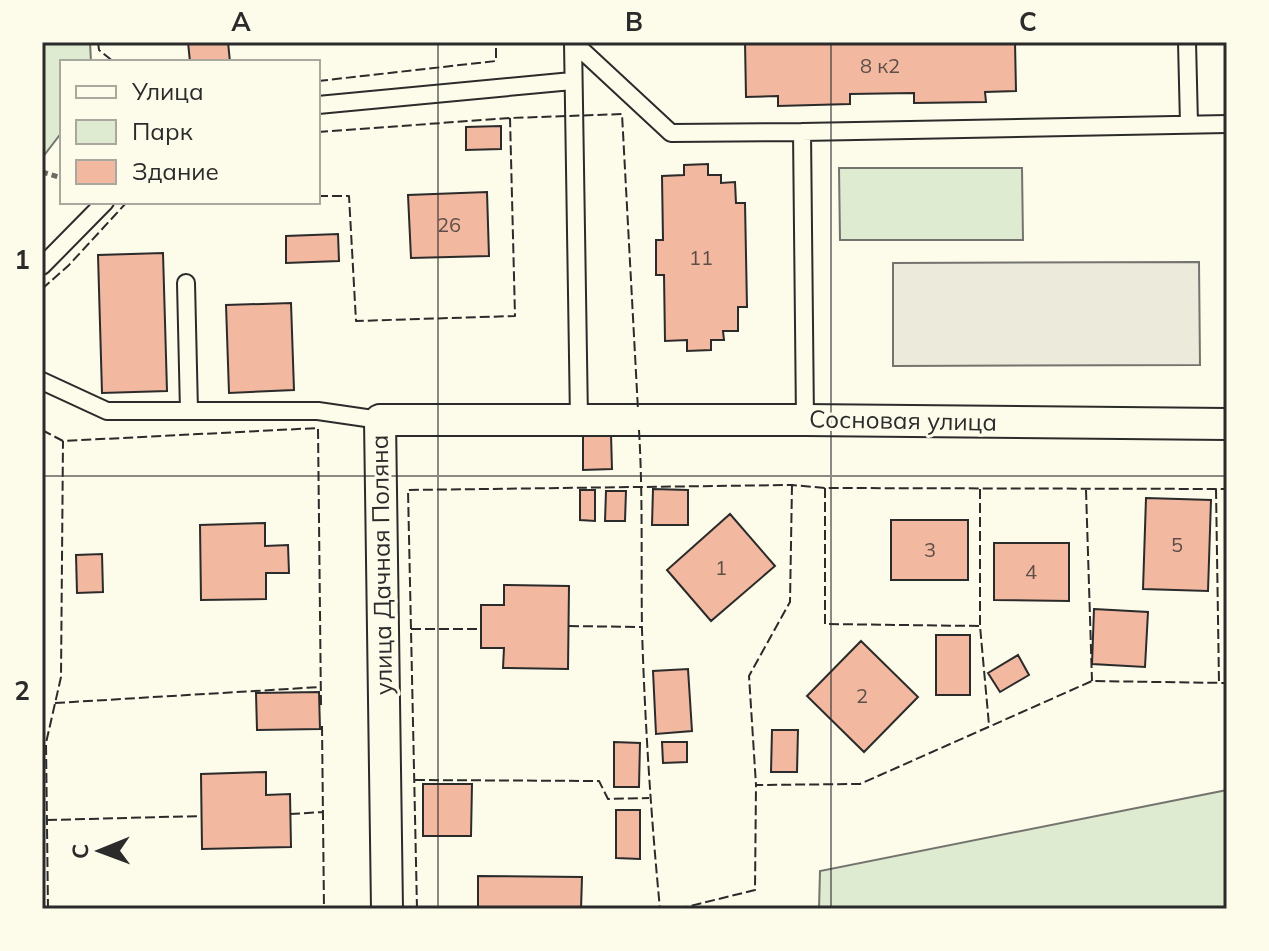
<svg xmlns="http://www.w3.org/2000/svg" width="1269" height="951" viewBox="0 0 1269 951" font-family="Mulish,sans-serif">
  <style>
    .green { fill: #deebd1; stroke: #74746e; stroke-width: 2 }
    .parking { fill: #eceadb; stroke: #74746e; stroke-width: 2 }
    .building { fill: #f2b8a0; stroke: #2b2b2b; stroke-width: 2 }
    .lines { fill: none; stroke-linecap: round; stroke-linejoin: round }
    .lane-casing { stroke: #2b2b2b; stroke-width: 20 }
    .street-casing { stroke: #2b2b2b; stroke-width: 34 }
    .path { stroke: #6a6964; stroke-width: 5; stroke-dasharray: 6 4; stroke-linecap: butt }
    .lane { stroke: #fdfbea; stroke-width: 16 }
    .street { stroke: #fdfbea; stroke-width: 30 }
    .fence { stroke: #2b2b2b; stroke-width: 2; stroke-dasharray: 10 4; stroke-linecap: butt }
    .grid { fill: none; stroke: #2b2b2b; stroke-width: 2; stroke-opacity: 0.55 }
    .labels { text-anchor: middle; stroke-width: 6; stroke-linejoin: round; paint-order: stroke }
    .number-label { font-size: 20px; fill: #5d4e48 }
    .street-label { font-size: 24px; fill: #2b2b2b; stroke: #fdfbea }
    .neatline { fill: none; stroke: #2b2b2b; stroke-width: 3 }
    .grid-label { font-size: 26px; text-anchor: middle; font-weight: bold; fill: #2b2b2b }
  </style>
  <rect width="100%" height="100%" fill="#fdfbea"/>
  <path class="green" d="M42 42H90L91 62H62V132L42 158Z
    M839 168H1022L1023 240H840Z
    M1227 790V909H819L820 871Z"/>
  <path class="parking" d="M1199 262 1200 365 893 366V263Z"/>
  <path class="building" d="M188 42H228L230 62H190Z
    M745 42H1015L1016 91 985 92 986 102 914 103V93L850 94V104L778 106V96L746 97Z
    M501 126V149L466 150V127Z
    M708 164V175H721V183L735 182 736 203H745L747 307H738V331H723L724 340H711V350L687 351V340L665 341 664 275H656V240H663L662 176 684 175V165Z
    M487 192 489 256 411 258 408 195Z
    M338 234 339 261 286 263V236Z
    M163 253 167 391 102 393 98 255Z
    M291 303 294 390 229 393 226 305Z
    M583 434H611L612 469 583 470Z
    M653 489 688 490V525H652Z
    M580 490H595V521L580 520Z
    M606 491H626L625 521H605Z
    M1146 498 1211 500 1208 591 1143 589Z
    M730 514 775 566 711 621 667 570Z
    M891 520H968V580H891Z
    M265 523V546L288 545 289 573H266V599L201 600 200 525Z
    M994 543H1069V601L994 600Z
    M102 554 103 592 77 593 76 555Z
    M504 585 569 586 568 669 503 668 504 648H481V605H504Z
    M1094 609 1148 612 1145 667 1092 664Z
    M936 635H970V695H936Z
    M861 641 918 697 864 752 807 696Z
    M1018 655 1029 675 1000 692 988 673Z
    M688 669 692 731 656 734 653 671Z
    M319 692 320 729 257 730 256 693Z
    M772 730H798L797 772H771Z
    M614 742 640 743 639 787H614Z
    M662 742H687V762L663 763Z
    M266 772V795L290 794 291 847 202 849 201 774Z
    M423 784H472L471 836H423Z
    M616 810H640V859L616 858Z
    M478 876 582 877 581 909H478Z"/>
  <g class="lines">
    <defs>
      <path id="lane" d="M573 42 579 419
        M573 42 671 133 802 132
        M1187 42 1189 124
        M318 105 572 81
        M42 266 105 202
        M186 283 189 411
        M42 381 107 411H318L380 420
        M805 420 802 132 1227 124"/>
      <path id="street" d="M387 909 380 420H805L1227 424"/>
    </defs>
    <use href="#lane" class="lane-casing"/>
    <use href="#street" class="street-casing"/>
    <path class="path" d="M42 172 62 178"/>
    <use href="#lane" class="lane"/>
    <use href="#street" class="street"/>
    <path class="fence" d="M98 42 99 50 114 62
      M318 81 496 61V42
      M318 132 510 118 622 114 638 410
      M318 196H349L356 321 515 316 510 118
      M42 289 69 265 127 202
      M42 430 63 441 318 428 321 706
      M639 430C643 497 641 563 642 630 645 724 651 816 660 909
      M792 485 790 602 749 676 756 785 860 784 1092 681 1227 683
      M825 488V624L980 626
      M980 489V626L989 725
      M1216 489 1219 683
      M1086 490 1092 681
      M569 626 642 627
      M411 629H481
      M55 703 321 687
      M322 726 324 909
      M415 780 599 781 608 799 649 798
      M290 814 323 812
      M47 820 202 816
      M48 909 46 743 61 677 63 441
      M417 909 408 490 792 485 825 488 1227 489
      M678 909 755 890 756 785"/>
  </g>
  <path class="grid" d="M438 42V909M831 42V909M42 476H1227"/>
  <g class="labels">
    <g class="number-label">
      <text x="880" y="73">8 к2</text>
      <text x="449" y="232">26</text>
      <text x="701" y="265">11</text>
      <text x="1177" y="552">5</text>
      <text x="930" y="557">3</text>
      <text x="721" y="575">1</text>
      <text x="1031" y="579">4</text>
      <text x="862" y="703">2</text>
    </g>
    <g class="street-label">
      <text transform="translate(903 421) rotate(1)" y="8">Сосновая улица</text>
      <text transform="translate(382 565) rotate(-91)" y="8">улица Дачная Поляна</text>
    </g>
  </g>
  <rect width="1269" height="951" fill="none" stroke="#fdfbea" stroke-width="88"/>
  <rect x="60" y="60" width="260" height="144" fill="#fdfbea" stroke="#a9a89e" stroke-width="2"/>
  <rect x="76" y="86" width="40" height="12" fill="#fdfbea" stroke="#a9a89e" stroke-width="2"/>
  <text x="132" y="100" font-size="24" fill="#2b2b2b">Улица</text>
  <rect x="76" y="120" width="40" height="24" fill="#deebd1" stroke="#a9a89e" stroke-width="2"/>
  <text x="132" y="140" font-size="24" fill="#2b2b2b">Парк</text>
  <rect x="76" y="160" width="40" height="24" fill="#f2b8a0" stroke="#a9a89e" stroke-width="2"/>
  <text x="132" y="180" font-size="24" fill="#2b2b2b">Здание</text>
  <g transform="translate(100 851) rotate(269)" stroke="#fdfbea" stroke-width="6" paint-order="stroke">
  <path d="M0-6L14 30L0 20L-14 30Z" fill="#2b2b2b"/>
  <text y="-12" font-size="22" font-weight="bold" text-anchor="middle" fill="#2b2b2b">С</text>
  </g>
  <rect x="44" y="44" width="1181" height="863" class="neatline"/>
  <g class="grid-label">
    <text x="241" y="31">A</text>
    <text x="634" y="31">B</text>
    <text x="1028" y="31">C</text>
    <text x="22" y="269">1</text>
    <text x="22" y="700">2</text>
  </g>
</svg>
